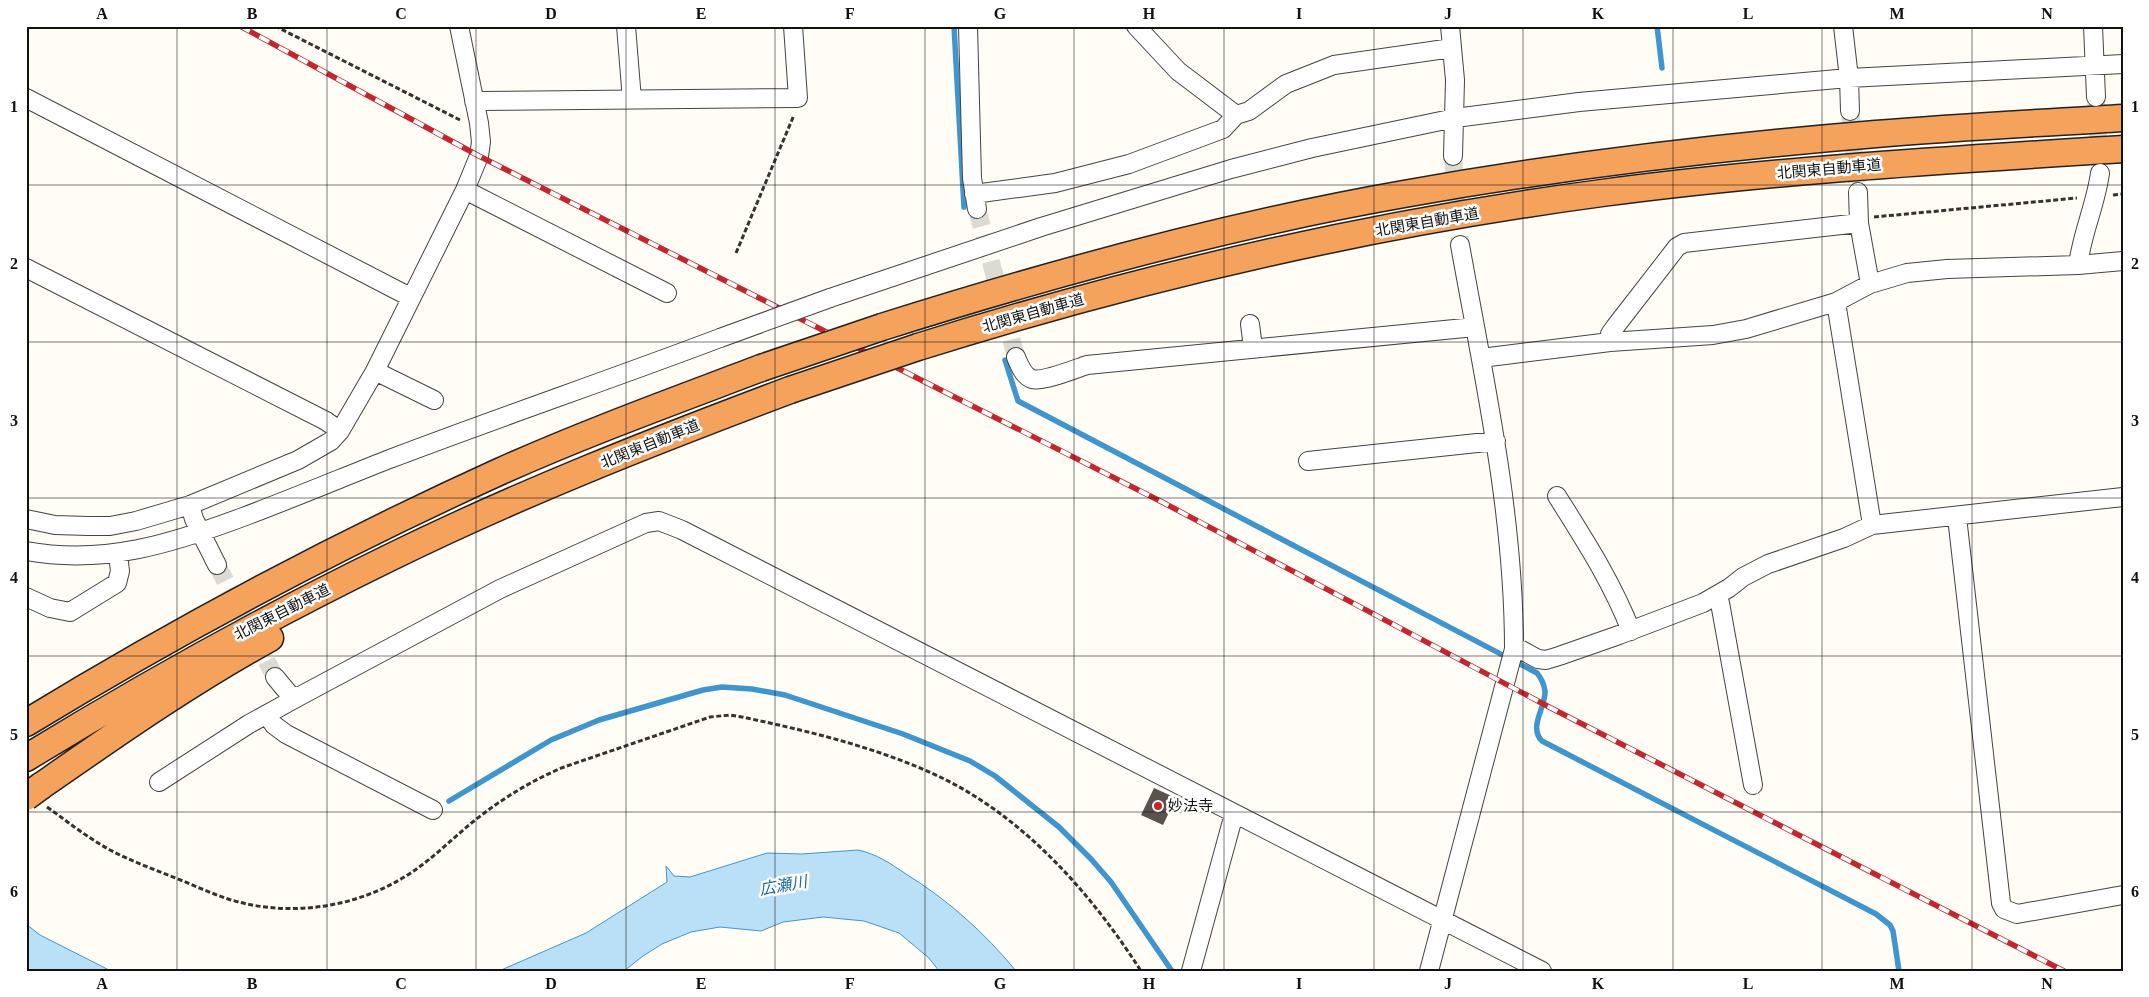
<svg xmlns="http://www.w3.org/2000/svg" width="2149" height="997" viewBox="0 0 2149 997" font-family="'Times New Roman','Noto Sans JP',serif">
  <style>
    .water { fill: #b9e0f7; stroke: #3f96cf }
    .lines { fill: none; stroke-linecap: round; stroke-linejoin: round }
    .stream { stroke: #3f96cf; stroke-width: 5.5 }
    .building { fill: #5a524d }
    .minor-tunnel { stroke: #dbdad3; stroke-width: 18; stroke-dasharray: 18 9; stroke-linecap: butt }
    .minor-casing { stroke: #444; stroke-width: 20 }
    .highway-casing { stroke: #222; stroke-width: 29 }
    .path { stroke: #333; stroke-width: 3; stroke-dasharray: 5 2.5; stroke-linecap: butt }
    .minor { stroke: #fff; stroke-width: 18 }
    .highway { stroke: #f5a25d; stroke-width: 26 }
    .rail-casing { stroke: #c4262e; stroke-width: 5.5 }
    .rail { stroke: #fff; stroke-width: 4; stroke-dasharray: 11; stroke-linecap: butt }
    .minor-bridge-casing { stroke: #444; stroke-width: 20; stroke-linecap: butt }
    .highway-bridge-casing { stroke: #222; stroke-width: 29; stroke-linecap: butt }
    .minor-bridge { stroke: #fff; stroke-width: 18 }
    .highway-bridge { stroke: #f5a25d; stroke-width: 26 }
    .grid { fill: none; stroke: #111; stroke-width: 1; stroke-opacity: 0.55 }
    .poi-dot { fill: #c4262e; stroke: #fff; stroke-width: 2 }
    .labels { text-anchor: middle; stroke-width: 5; stroke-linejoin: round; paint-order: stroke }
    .street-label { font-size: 15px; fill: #111; stroke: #fff }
    .poi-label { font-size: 15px; fill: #111; stroke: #fff; text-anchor: start }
    .water-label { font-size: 16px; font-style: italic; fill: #1768a6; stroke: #fff }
    .neatline { fill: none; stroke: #111; stroke-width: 2 }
    .grid-label { font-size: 16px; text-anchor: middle; font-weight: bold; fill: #111 }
  </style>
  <rect width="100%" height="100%" fill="#fffdf5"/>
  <path class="water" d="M858 850C877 854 891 864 906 874 948 900 985 933 1016 971H939L929 958 899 933 864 921 823 917 783 922 761 931 720 927 691 932 662 944 643 956 624 971H499L586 933 667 882 666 866 674 876 690 877 767 853 802 854Z
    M26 924 40 935 111 971H26Z"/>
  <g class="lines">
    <path class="stream" d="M954 26 964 207
      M1657 26 1662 68
      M1005 360 1018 401 1537 673C1541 678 1544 684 1545 691 1546 707 1528 727 1542 741L1876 914 1890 925 1893 931 1899 971
      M449 801 551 740 599 720 703 690 722 687 752 689 785 695 903 734 970 761 995 776 1059 827 1091 859 1111 882 1172 971"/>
  </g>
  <path class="building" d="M1154 788 1176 798 1163 825 1141 815Z"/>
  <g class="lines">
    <path class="minor-tunnel" d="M2096 97 2099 160
      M1850 111 1858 192
      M1453 156 1460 245
      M977 209 1016 357
      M217 565 275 677"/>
    <defs>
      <path id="minor" d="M626 26 632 100
        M968 26 972 178 977 209
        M1450 26 1455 80 1453 156
        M1843 26 1849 78 1850 111
        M2093 26 2096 97
        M26 98 410 297
        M474 101 798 98 793 26
        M1236 115 1249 111 1286 84 1334 65 1452 48
        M465 190 667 293
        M1858 192 1859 223 1870 284
        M974 194 1055 183 1129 164 1223 129 1236 115 1178 71 1136 26
        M2078 265C2082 233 2096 204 2100 173
        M26 268 326 421 340 431
        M830 298 1041 227 1231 169 1312 148 1455 118 1579 102 1849 78 2123 64
        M1836 302 1872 525
        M1250 324 1253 348
        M1610 342V334L1615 327 1677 247 1684 243 1859 223
        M1016 357C1019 364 1023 376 1032 379 1043 382 1075 369 1087 365L1475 327
        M1481 358 1610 342 1713 335 1746 329 1836 302 1870 284 1907 273 1947 269 2078 265 2123 261
        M375 371 434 400
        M1308 461 1496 441
        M1557 496C1584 539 1612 582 1631 631
        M190 505 194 519 217 565
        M1957 517 2001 903 2004 909 2017 914 2123 895
        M26 519 55 525 88 526H110L136 521 190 505 298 460 331 441 340 431 375 371 465 190 479 156 481 142 479 123 459 26
        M26 551C104 565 171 544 243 517 291 499 339 479 387 460 497 418 609 380 720 338
        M1715 596 1720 603 1753 785
        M26 597 50 608 70 612 117 583 120 571 118 554
        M1514 646 1538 659 1546 660 1559 656 1619 635 1703 603 1729 588 1743 577 1768 564 1844 538 1872 525 2123 497
        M275 677 290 695 298 697 500 589 646 523 659 521 682 530 1542 971
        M267 715 274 725 286 734 433 810
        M159 782 249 724 298 697
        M1191 971 1234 814
        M1429 971 1514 649C1514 513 1484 379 1460 245"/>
      <path id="highway" d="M882 327C1053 273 1227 225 1404 194 1560 166 1718 147 1876 134 1958 127 2040 123 2123 118
        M918 347C1141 277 1370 224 1602 193 1775 170 1949 160 2123 149
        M26 723C180 629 338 545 501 471 586 433 674 401 761 368
        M26 758C144 686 264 619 389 558 519 494 654 441 790 390
        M41 786C116 734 190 682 270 638"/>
    </defs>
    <use href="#minor" class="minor-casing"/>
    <use href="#highway" class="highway-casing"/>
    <path class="path" d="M275 26 462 121
      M2113 195 2123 194
      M1874 217 2077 198
      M736 253 794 115
      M47 807C68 822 88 838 110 850 133 862 158 871 183 881 197 887 211 893 225 898 285 918 353 909 406 876 435 858 456 834 483 814 508 795 535 779 564 767L710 717 730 715 742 717C808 731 876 747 938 776 1023 816 1091 893 1141 971"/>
    <use href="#minor" class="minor"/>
    <use href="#highway" class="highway"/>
    <defs>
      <path id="rail" d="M240 26 479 156 1162 502 1551 708 2064 971"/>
    </defs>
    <use href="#rail" class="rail-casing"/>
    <use href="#rail" class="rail"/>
    <defs>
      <path id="minor-bridge" d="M720 338 830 298"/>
      <path id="highway-bridge" d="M761 368 882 327
        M790 390 918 347
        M26 797 41 786"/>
    </defs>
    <use href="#minor-bridge" class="minor-bridge-casing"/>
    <use href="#highway-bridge" class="highway-bridge-casing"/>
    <use href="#minor-bridge" class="minor-bridge"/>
    <use href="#highway-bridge" class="highway-bridge"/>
  </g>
  <path class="grid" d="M177 26V971M327 26V971M476 26V971M626 26V971M775 26V971M925 26V971M1074 26V971M1224 26V971M1374 26V971M1523 26V971M1673 26V971M1822 26V971M1972 26V971M26 185H2123M26 342H2123M26 498H2123M26 656H2123M26 812H2123"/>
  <circle class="poi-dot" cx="1158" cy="806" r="5"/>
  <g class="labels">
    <g class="street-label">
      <text transform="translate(1829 169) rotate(-5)" y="5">北関東自動車道</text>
      <text transform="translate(1427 222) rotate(-10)" y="5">北関東自動車道</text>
      <text transform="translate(1033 313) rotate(-16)" y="5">北関東自動車道</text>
      <text transform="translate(650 444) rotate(-22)" y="5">北関東自動車道</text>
      <text transform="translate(282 612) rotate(-27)" y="5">北関東自動車道</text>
    </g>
    <g class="poi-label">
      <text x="1168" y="811">妙法寺</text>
    </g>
    <g class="water-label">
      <text transform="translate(783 885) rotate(-10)" y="6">広瀬川</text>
    </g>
  </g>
  <rect width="2149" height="997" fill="none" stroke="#ffffff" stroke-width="55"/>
  <rect x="28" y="28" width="2094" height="942" class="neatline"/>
  <g class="grid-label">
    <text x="102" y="19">A</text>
    <text x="252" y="19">B</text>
    <text x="401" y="19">C</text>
    <text x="551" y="19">D</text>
    <text x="701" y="19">E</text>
    <text x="850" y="19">F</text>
    <text x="1000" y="19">G</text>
    <text x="1149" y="19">H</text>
    <text x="1299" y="19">I</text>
    <text x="1448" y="19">J</text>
    <text x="1598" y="19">K</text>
    <text x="1748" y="19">L</text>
    <text x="1897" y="19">M</text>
    <text x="2047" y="19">N</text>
    <text x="14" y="112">1</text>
    <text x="2135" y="112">1</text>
    <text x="14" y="269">2</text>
    <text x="2135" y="269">2</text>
    <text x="14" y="426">3</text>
    <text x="2135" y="426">3</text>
    <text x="14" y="583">4</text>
    <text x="2135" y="583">4</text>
    <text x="14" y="740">5</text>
    <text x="2135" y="740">5</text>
    <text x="14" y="897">6</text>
    <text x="2135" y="897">6</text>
    <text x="102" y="989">A</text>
    <text x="252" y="989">B</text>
    <text x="401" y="989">C</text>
    <text x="551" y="989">D</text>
    <text x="701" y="989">E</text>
    <text x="850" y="989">F</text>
    <text x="1000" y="989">G</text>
    <text x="1149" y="989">H</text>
    <text x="1299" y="989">I</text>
    <text x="1448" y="989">J</text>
    <text x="1598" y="989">K</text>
    <text x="1748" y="989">L</text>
    <text x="1897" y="989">M</text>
    <text x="2047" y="989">N</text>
  </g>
</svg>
